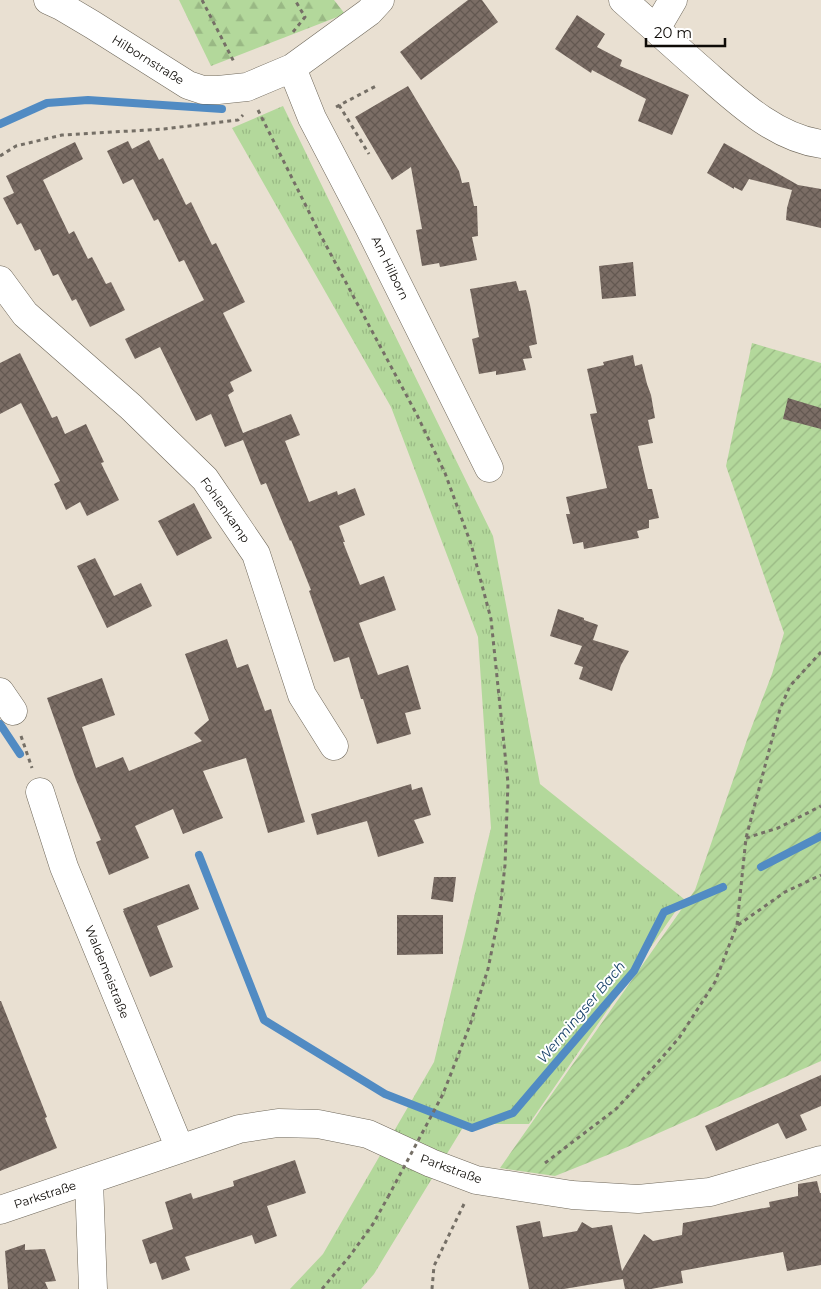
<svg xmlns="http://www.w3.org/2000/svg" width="821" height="1289" viewBox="0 0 821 1289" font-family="Montserrat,sans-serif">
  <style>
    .grass { fill: url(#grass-tufts) }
    .forest { fill: url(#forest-firs) }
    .garden { fill: url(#garden-furrows) }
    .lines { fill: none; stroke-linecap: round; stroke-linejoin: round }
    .stream { stroke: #518bc3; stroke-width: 8 }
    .building { fill: url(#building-cross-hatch) }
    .minor-casing { stroke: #6f685b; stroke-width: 29 }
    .path { stroke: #756f66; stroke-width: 3; stroke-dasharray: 4 4; stroke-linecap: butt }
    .minor { stroke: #fff; stroke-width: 28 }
    .path-bridge { stroke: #756f66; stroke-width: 3; stroke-dasharray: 4 4; stroke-linecap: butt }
    .labels { text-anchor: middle; stroke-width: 4; stroke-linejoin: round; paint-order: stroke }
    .street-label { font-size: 12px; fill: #0e0b07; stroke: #fff }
    .water-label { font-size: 14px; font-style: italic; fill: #19436a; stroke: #fff }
  </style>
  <defs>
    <pattern id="grass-tufts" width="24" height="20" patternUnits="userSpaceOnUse" patternTransform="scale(1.25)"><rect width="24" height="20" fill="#b3d89b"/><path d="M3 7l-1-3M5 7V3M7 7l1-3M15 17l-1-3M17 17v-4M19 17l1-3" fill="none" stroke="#99b884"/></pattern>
    <pattern id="forest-firs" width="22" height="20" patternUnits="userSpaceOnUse" patternTransform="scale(1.25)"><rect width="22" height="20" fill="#b3d89b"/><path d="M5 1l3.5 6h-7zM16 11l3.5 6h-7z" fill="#99b884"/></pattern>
    <pattern id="garden-furrows" width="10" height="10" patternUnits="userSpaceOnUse" patternTransform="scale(1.25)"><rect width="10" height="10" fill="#b3d89b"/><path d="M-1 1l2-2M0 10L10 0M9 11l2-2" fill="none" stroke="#99b884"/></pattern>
    <pattern id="building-cross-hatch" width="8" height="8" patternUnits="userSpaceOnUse" patternTransform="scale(1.25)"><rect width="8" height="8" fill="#7b6d65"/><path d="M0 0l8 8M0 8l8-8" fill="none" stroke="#635851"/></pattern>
  </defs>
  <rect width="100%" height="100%" fill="#e9e0d2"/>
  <path class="grass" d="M283 106 493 536 540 784 684 899 529 1124H465L374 1274 361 1289H290L323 1254 434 1062 491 828 478 637 391 407 232 128Z"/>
  <path class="forest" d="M179 0H334L345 14 211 66Z"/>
  <path class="garden" d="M752 343 821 363V1061L625 1148 555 1176 500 1168 695 890 749 734 772 674 784 633 726 466Z"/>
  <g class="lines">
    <path class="stream" d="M0 124 47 103 88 100 222 109
      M0 724 20 754
      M199 855 264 1020 385 1094 472 1128 513 1113 634 971 664 912 723 887
      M761 867 821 836"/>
  </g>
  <path class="building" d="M468 0H482L498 22 421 80 400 52Z
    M577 15 605 34 597 47 622 60 620 66 689 95 672 135 638 121 646 99 592 70 591 73 555 49Z
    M408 86 459 171 462 183 469 182 474 206H477L478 236 472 237 477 260 440 267 439 263 422 266 416 230 422 229 411 167 392 180 355 117Z
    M149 140 159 160 163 158 186 205 191 202 212 245 216 243 245 302 223 313 252 371 230 382 234 391 228 395 243 433 291 414 300 435 285 441 309 502 337 491 338 495 355 488 365 515 339 526 345 542H343L360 585 384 576 396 610 359 623 378 675 408 665 421 709 405 713 411 734 377 744 363 699H361L349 657 334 662 309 591 311 590 291 540 290 541 266 483 261 485 243 440 225 447 211 414 196 421 160 347 135 359 125 339 204 300 184 260 179 262 158 219 154 221 133 179 123 184 107 151 128 141 132 149Z
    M75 142 83 159 43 180 69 234 74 231 88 259 92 257 106 284 111 282 125 310 90 327 76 299 72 301 58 274 53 276 40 249 35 251 21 223 17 225 3 198 14 193 6 176Z
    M724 143 798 185 821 189V228L786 220 787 208 792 190 749 179 742 191 734 187V189L707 173Z
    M633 262 636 296 602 299 599 266Z
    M516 281 519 291 526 290 530 305 537 344 529 346 532 358 523 359 526 370 496 375V371L479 374 472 339 479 337 470 289Z
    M20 353 52 418 57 416 65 434 86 424 104 462 101 463 119 500 87 516 80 502 66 510 54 484 60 481 21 403 0 414V363Z
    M633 355 635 366 642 364 647 384 651 395 655 418 648 420 653 443 638 446 648 489H652L659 518 649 520V528L637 531 639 538 584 549 583 542 573 544 566 514H570L566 497 607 488 590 414 597 413 587 369 604 365 603 362Z
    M788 398 821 408V429L783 419Z
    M194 503 212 538 177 556 158 521Z
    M95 558 114 596 141 583 152 606 107 628 77 566Z
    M558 609 584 618V620L598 625 593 640 629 651 621 665 612 691 579 679 583 667 574 664 582 646 550 636Z
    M227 639 237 668 248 664 265 711 271 709 305 822 268 833 246 758 203 771 223 818 183 834 173 809 135 826 149 858 109 875 96 842 101 840 76 780 47 698 102 678 115 715 82 727 96 768 123 757 129 771 202 741 194 733 209 720 185 654Z
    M411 784 412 790 422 787 431 815 414 820 424 843 378 857 367 821 317 835 311 814Z
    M434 877H456L453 902 431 899Z
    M189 884 199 909 157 926 173 967 150 977 123 911H124L123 909Z
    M397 915H443V954L397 955Z
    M0 1001H1L47 1117 45 1118 57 1148 0 1171Z
    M821 1075V1106L800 1115 807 1130 786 1139 778 1123 716 1151 705 1126Z
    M295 1160 306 1193 267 1206 277 1236 255 1244 252 1235 185 1257 190 1270 162 1280 156 1262 150 1264 142 1240 173 1229 165 1202 191 1193 193 1199 234 1186 233 1181Z
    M817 1181 820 1193H821V1265L787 1271 783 1252 681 1271 683 1283 651 1289H625L623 1279 564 1289H529L516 1226 540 1221 543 1237 577 1231 582 1222 592 1228 612 1225 622 1271 644 1234 653 1241 682 1235 683 1223 770 1207 769 1202 798 1196V1184Z
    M25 1244V1250L45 1249 56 1281 45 1282 48 1289H8L5 1251Z"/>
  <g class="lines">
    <defs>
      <path id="minor" d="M48 0 61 6 93 25 188 85 203 90H218L247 87 292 68 369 12 380 0
        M623 0C648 22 672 44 697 66 733 97 772 137 821 144
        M656 29 673 0
        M292 68 312 118 369 227 489 468
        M0 280 25 314 131 407 205 479 256 554 302 695 334 746
        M0 692 13 711
        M40 792 64 867 180 1149
        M89 1181 93 1289
        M0 1210 239 1129 278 1123 318 1124 368 1134 431 1163 476 1180 572 1195 638 1199 710 1192 821 1160"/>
    </defs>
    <use href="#minor" class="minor-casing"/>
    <path class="path" d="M202 0 234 62
      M293 32 305 17 295 0
      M339 105 369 154
      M336 107 376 86
      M258 110 321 236 417 415 445 473 471 544 491 619 508 783 505 865 500 910 488 969 470 1025 443 1094
      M0 156 16 146 62 135 164 129 238 120 243 115
      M21 736 32 768
      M746 838 778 828 821 806
      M738 925 785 892 821 875
      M545 1163 616 1109 630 1094 679 1038 715 982 737 925 746 838 780 709 790 686 821 652
      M322 1289 349 1257 373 1224 388 1197
      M432 1289 434 1266 464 1204"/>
    <use href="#minor" class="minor"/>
    <path class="path-bridge" d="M388 1197 443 1094"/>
  </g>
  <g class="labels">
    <g class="street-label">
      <text transform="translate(148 60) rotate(32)" y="4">Hilbornstraße</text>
      <text transform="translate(390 268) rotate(64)" y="4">Am Hilborn</text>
      <text transform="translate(225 510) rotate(55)" y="4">Fohlenkamp</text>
      <text transform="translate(107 972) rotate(68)" y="4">Waldemeistraße</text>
      <text transform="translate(451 1169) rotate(20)" y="4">Parkstraße</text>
      <text transform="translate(45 1195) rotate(-18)" y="4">Parkstraße</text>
    </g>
    <g class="water-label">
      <text transform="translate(581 1012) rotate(-50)" y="5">Wermingser Bach</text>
    </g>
  </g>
  <path d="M646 38v8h79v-8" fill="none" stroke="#0e0b07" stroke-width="2.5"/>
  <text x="654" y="38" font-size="15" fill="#0e0b07" stroke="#ffffff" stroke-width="4" paint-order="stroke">20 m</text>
</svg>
